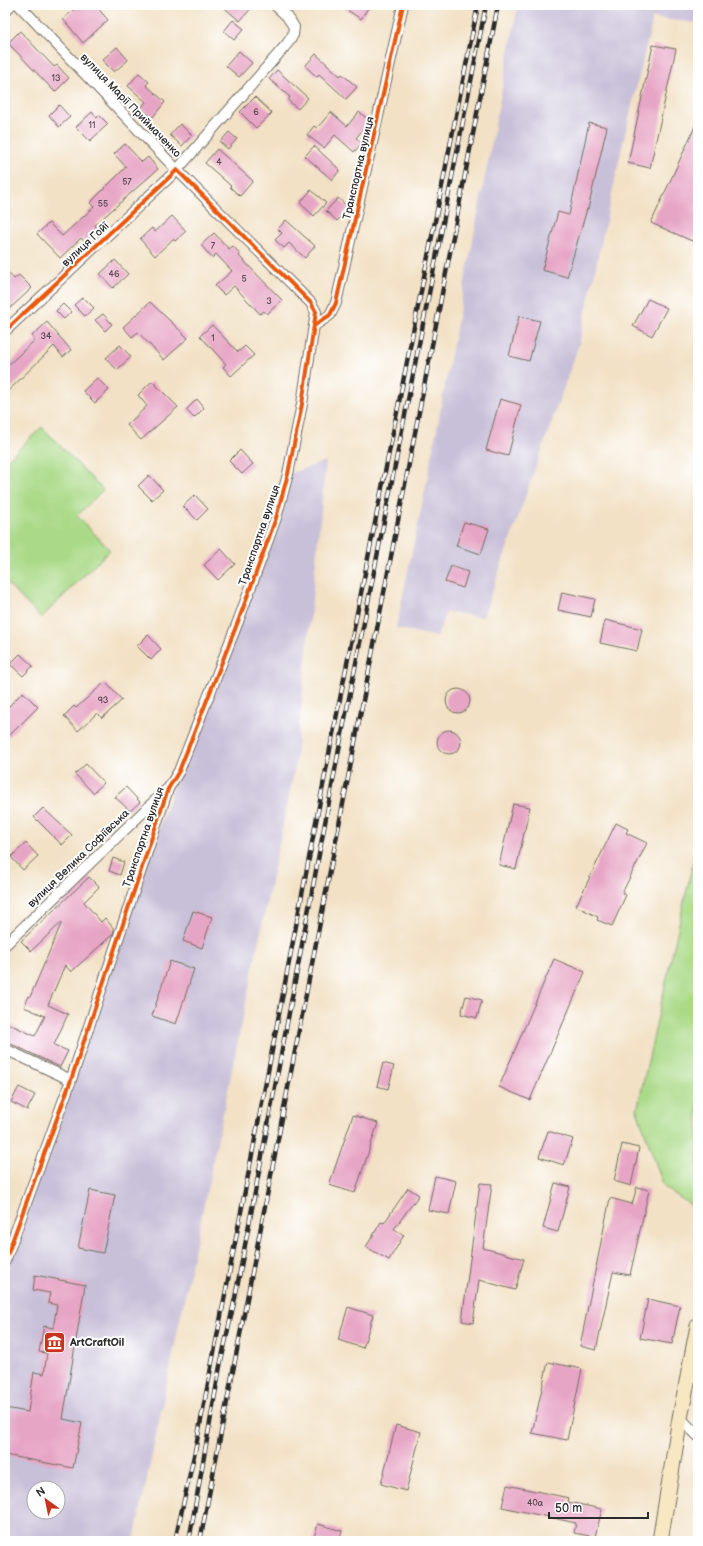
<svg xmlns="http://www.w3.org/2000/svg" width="703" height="1546" viewBox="0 0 703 1546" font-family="'Balsamiq Sans',sans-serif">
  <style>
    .industrial { fill: #c8bfd8; fill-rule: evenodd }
    .green { fill: #aada88; stroke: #6a825a }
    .building { fill: #e7a5c5 }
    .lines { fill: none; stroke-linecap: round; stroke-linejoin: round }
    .street-casing { stroke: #716b61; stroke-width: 12 }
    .secondary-casing { stroke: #716b61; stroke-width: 17 }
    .street { stroke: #fff; stroke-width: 10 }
    .secondary { stroke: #f7e8c3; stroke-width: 15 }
    .rail-casing { stroke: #2b2b2b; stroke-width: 4.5 }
    .rail { stroke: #fff; stroke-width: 3; stroke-dasharray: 9; stroke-linecap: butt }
    .cycleway-casing { stroke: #fff; stroke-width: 6 }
    .cycleway { stroke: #e8590c; stroke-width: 4 }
    .labels { text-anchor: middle; stroke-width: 4; stroke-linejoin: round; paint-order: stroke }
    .number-label { font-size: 9px; fill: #5a4a52 }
    .street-label { font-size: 11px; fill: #2b2b2b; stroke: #fff }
    .poi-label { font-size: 11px; font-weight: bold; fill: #2b2b2b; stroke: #fff; text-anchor: start }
  </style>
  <rect width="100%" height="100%" fill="#fff"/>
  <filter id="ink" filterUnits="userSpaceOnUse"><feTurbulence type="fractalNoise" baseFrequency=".025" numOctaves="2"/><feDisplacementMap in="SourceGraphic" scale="8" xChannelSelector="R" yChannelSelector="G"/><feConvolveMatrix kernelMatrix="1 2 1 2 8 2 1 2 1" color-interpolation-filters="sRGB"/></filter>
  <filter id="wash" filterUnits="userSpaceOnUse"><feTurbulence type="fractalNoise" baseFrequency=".012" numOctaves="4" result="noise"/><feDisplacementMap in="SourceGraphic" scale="16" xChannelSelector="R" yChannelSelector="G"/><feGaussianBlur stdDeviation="0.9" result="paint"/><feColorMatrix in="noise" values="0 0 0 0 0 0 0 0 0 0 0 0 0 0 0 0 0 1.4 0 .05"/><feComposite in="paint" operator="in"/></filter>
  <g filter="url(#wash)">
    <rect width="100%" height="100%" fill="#f2e1c5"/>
    <path class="industrial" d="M518 5H698V23L653 18 623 143 579 344 483 617 446 612 437 637 396 628 426 485Z
      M326 461 295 767 134 1541H5V1261L179 771 288 474ZM34 1488H58V1512H34Z"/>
    <path class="green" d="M42 427 103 490 77 516 110 550 41 618 5 581V462Z
      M698 840V1210L664 1187 637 1110Z"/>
    <g id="blocks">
      <path class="building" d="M79 5H95L108 20 83 43 63 19Z
        M221 5H254L240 21Z
        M339 5H370L361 19Z
        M233 20 244 29 234 40 224 31Z
        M20 31 54 67 57 65 69 78 55 92 8 43Z
        M653 45 676 49 650 168 628 163Z
        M117 47 128 60 114 72 102 60Z
        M239 51 252 63 239 77 226 66Z
        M316 54 340 76 342 74 357 87 346 99 319 74 317 77 305 66Z
        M277 70 308 98 298 109 288 100 290 97 269 79Z
        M139 73 149 82 146 85 165 102 152 118 141 108 146 102 128 86Z
        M255 97 272 113 256 128 240 112Z
        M59 105 70 117 59 127 49 115Z
        M92 112 97 118 99 115 108 124 90 141 76 127Z
        M331 112 347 126 359 112 370 121 356 138 362 143 354 152 335 135 324 148 307 135 314 126 317 128Z
        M698 120V227L692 241 651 223Z
        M589 123 607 127 588 209H587L567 277 542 270 558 212 569 215Z
        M180 124 192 135 182 146 170 135Z
        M229 132 237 139 228 149 220 142Z
        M125 144 142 162 148 157 158 169 95 225 98 229 85 242 81 238 60 258 37 234 49 223 62 236 94 207 90 203 126 167 114 154Z
        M314 146 340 170 332 180 305 156Z
        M217 149 253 181 240 196 230 187 231 186 205 163Z
        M311 190 326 203 314 216 300 203Z
        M338 198 349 208 337 221 326 211Z
        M172 216 186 231 175 241 173 239 155 256 140 239 152 228 155 232Z
        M286 220 315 246 305 258 289 243 284 248 275 240 282 233 278 229Z
        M214 233 229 249 233 246 240 254 239 256 282 300 267 314 264 311 260 314 234 286 224 295 215 286 232 271 216 254 212 258 201 245Z
        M115 260 128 274 113 288 100 274Z
        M5 269 14 279 19 275 32 288 5 313Z
        M83 297 94 308 85 316 74 305Z
        M648 299 667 308 652 336 633 326Z
        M150 302 188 338 164 360 138 332 132 337 123 327Z
        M63 304 71 312 64 319 56 311Z
        M103 314 112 324 105 331 95 320Z
        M519 316 540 321 529 361 509 356Z
        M47 322 71 350 63 357 54 346 5 394V368L35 340 32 336Z
        M212 325 238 352 245 346 254 355 231 376 223 367 226 364 200 336Z
        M120 345 131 357 117 370 106 358Z
        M97 378 109 390 95 403 83 391Z
        M152 381 178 407 141 440 127 425 147 406 138 395Z
        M197 399 204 408 194 418 186 410Z
        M500 399 521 405 508 456 486 450Z
        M240 450 253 464 242 474 229 461Z
        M149 475 163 490 152 500 138 486Z
        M195 495 208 509 197 520 183 506Z
        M464 522 489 529 481 554 456 546Z
        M221 549 235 564 218 580 204 565Z
        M451 566 468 572 463 588 445 582Z
        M562 592 595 599 591 617 558 610Z
        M605 620 642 629 637 651 600 643Z
        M148 635 161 649 151 660 137 646Z
        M20 654 33 666 23 676 10 664Z
        M105 682 122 700 102 718 97 713 78 731 64 716 74 706 76 708Z
        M446 701a12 12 0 1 1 24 0a12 12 0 1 1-24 0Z
        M23 692 38 707 5 740V710Z
        M437 742a12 12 0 1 1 24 0a12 12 0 1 1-24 0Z
        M86 764 104 783 93 793 75 774Z
        M126 787 140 802 130 811 115 797Z
        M513 804 530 807 516 869 499 865Z
        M43 808 72 835 62 845 34 817Z
        M616 823 628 829 626 833 647 843 622 893 626 895 612 926 597 920 598 917 576 906Z
        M26 843 38 856 23 870 11 857Z
        M113 858 124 862 120 875 109 871Z
        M89 877 99 887 84 902 101 922 105 918 114 929 113 934 71 972 65 965 48 1005 68 1014 54 1045 68 1051 60 1067 5 1041V1022L35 1036 45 1016 24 1007 29 996 30 997 62 922 31 951 21 941Z
        M193 911 212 917 202 948 183 941Z
        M554 959 585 972 530 1100 499 1087Z
        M170 961 194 969 176 1024 152 1016Z
        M466 996 482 1000 477 1018 461 1014Z
        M383 1063 394 1066 388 1089 377 1086Z
        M19 1087 35 1095 27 1110 11 1102Z
        M353 1115 378 1123 355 1193 329 1185Z
        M548 1131 573 1139 564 1165 539 1157Z
        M622 1144 639 1148 631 1186 614 1181Z
        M435 1176 456 1181 449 1214 428 1210Z
        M480 1183 492 1184 483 1248 524 1259 515 1290 479 1280 473 1323 462 1321Z
        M555 1183 570 1187 558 1232 543 1228Z
        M637 1187 649 1190 630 1275 613 1272 596 1350 580 1346 610 1198 632 1204Z
        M408 1188 419 1195 394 1229 404 1235 389 1260 366 1247 381 1222 384 1223Z
        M90 1190 115 1195 103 1253 78 1248Z
        M35 1275 85 1285 63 1419 82 1423 73 1468 5 1455V1408L28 1412 34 1372 44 1374 47 1353 39 1352 44 1326 53 1328 57 1305 48 1303 50 1293 33 1290Z
        M648 1299 680 1306 672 1344 640 1338Z
        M348 1307 373 1315 363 1348 338 1340Z
        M548 1362 582 1369 567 1440 532 1433Z
        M396 1425 421 1432 406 1491 381 1484Z
        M507 1485 569 1498 568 1502 602 1509 595 1537 574 1533 576 1523 502 1507Z
        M318 1524 342 1531 339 1541H313Z"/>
    </g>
  </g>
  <g filter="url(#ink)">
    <use href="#blocks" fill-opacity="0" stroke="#716b61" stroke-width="1"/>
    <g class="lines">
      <defs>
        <path id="street" d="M19 5 177 170 287 44 293 35 294 27 287 16 275 5
          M5 11 11 5
          M315 325 330 315 336 303 403 5
          M5 331 177 170 311 303 316 312 302 404 288 474 276 518 239 619 179 771 168 789 71 1080 5 1261
          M5 945 166 790
          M5 1049 71 1080
          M680 1418 698 1436"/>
        <path id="secondary" d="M660 1541 680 1418 698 1326"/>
      </defs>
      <use href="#street" class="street-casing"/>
      <use href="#secondary" class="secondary-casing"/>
      <use href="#street" class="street"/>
      <use href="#secondary" class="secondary"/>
      <defs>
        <path id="rail" d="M175 1541 195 1451 330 749 478 5
          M189 1541 220 1366 235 1298 339 749 486 5
          M200 1541 498 5"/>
      </defs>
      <use href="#rail" class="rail-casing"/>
      <use href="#rail" class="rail"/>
      <defs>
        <path id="cycleway" d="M315 325 330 315 336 303 403 5
          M5 331 177 170 311 303 316 312 302 404 288 474 276 518 239 619 179 771 168 789 71 1080 5 1261"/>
      </defs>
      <use href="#cycleway" class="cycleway-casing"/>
      <use href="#cycleway" class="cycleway"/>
    </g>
  </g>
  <defs>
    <symbol id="museum-square" viewBox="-11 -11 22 22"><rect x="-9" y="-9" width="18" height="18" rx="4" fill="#c8321e" stroke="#fff"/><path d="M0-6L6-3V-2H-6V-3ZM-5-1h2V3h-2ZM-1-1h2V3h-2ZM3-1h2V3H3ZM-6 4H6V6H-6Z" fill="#fff"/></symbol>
  </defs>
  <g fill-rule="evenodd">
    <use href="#museum-square" x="42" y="1330" width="25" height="25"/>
  </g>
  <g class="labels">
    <g class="number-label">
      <text x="56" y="81">13</text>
      <text x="256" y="115">6</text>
      <text x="92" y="128">11</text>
      <text x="219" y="165">4</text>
      <text x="127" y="185">57</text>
      <text x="103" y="207">55</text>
      <text x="213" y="249">7</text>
      <text x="114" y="277">46</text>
      <text x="244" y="282">5</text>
      <text x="269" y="304">3</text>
      <text x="46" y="339">34</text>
      <text x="213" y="341">1</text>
      <text x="103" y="703">93</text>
      <text x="535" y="1506">40а</text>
    </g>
    <g class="street-label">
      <text transform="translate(131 105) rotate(46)" y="4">вулиця Марії Приймаченко</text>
      <text transform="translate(358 168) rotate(-77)" y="4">Транспортна вулиця</text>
      <text transform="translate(85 244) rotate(-43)" y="4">вулиця Гойї</text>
      <text transform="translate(259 535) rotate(-71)" y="4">Транспортна вулиця</text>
      <text transform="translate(143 837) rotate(-71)" y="4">Транспортна вулиця</text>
      <text transform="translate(78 858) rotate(-44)" y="4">вулиця Велика Софіївська</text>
    </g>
    <g class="poi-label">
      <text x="70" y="1346">ArtCraftOil</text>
    </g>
  </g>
  <rect width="703" height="1546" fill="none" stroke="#fff" stroke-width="20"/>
  <g transform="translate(46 1500) rotate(327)"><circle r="19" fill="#ffffff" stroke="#aaaaaa"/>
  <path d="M0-3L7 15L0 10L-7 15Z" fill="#c8321e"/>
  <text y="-6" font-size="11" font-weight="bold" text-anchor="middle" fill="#2b2b2b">N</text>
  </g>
  <path d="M549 1512v6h99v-6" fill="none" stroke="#2b2b2b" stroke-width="2"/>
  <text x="555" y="1512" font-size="12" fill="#2b2b2b" stroke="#ffffff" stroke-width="3" paint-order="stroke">50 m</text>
</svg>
